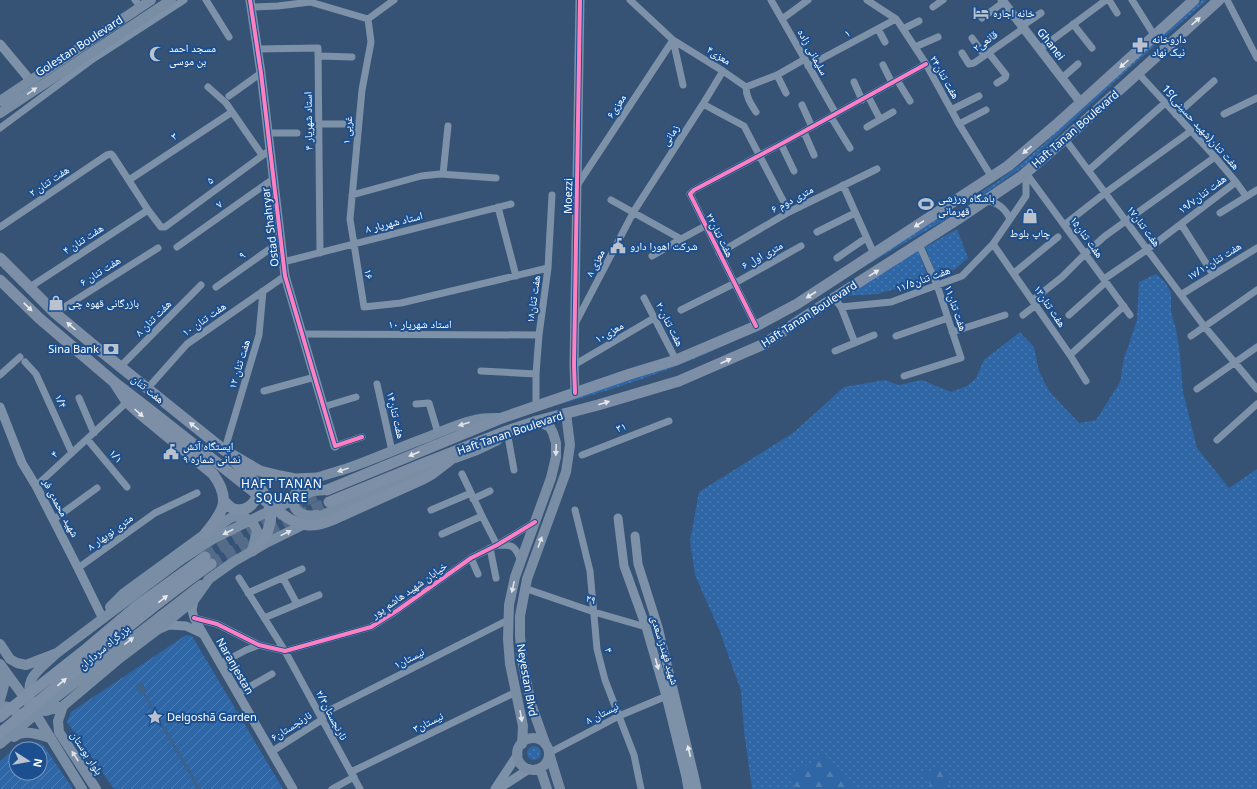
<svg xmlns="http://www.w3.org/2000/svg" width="1257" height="789" viewBox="0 0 1257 789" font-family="'Noto Sans','Noto Naskh Arabic',sans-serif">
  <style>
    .grass { fill: url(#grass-dots) }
    .forest { fill: url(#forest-firs) }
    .garden { fill: url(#garden-furrows); fill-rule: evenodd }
    .water { fill: #3b618d }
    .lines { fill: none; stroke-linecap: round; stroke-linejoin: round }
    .trunk-tunnel { stroke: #546c89; stroke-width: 11; stroke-dasharray: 11 5.5; stroke-linecap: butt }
    .minor { stroke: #7d92a8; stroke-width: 7 }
    .tertiary { stroke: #7d92a8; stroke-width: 9 }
    .secondary { stroke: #798da4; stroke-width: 10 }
    .primary { stroke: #7d8ea7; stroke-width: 11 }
    .trunk { stroke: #7e90a7; stroke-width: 11 }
    .cycleway-casing { stroke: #1b4f8f; stroke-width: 6 }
    .cycleway { stroke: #ff80c0; stroke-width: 4 }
    .oneway { fill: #e5e8ed }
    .oneway2 { fill: #dee2e8 }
    .oneway3 { fill: #e5e9ed }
    .oneway4 { fill: #e5e9ee }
    .labels { text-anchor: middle; stroke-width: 4; stroke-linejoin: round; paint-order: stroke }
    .poi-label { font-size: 11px; fill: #fff; stroke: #1b4f8f; text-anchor: start }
    .street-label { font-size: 11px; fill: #fff; stroke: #1b4f8f }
    .neighbourhood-label { font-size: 12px; letter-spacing: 1px; fill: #fff; stroke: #1b4f8f }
  </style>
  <defs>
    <pattern id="grass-dots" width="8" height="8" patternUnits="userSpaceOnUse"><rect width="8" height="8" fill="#2f66a5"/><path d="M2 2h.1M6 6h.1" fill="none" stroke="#4e7db2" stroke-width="1.8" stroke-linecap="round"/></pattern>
    <pattern id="forest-firs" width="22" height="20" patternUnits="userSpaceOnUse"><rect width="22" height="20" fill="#2f66a5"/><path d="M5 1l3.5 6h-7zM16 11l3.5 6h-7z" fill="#4e7db2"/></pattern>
    <pattern id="garden-furrows" width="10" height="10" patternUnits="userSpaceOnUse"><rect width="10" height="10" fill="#2f66a5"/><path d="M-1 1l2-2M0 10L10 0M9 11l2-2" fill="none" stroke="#4e7db2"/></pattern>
  </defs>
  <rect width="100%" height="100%" fill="#365274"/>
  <path class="grass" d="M1202 0H1207L1123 74 1027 164 980 197 966 204V201L997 182 1023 162 1045 143 1070 118Z
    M947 213 950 217C907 241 866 266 824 290 793 309 762 328 730 343 671 371 612 390 550 407L547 405 633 379 658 370 730 340 919 230Z
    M957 229 968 258 954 270 936 274 925 247Z
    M918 250 929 280 877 294 843 296Z
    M1156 274 1165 282 1171 293V311L1176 329 1180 354 1183 392 1197 448 1229 488 1257 469V789H752L744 732 741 691 720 632 695 575 690 541 699 492 793 433 844 387 885 380 898 385 922 380 951 392 967 386 976 378 984 360 1020 332 1034 347 1039 371 1049 391 1079 423 1096 420 1120 382 1124 358 1137 320 1139 282Z
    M527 753a7 7 0 1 1 14 0a7 7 0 1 1-14 0Z"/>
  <path class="forest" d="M825 754 859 789H798L789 777Z
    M943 768 951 789H932L924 772Z"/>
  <path class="garden" d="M186 635 192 636 283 789H114L67 722 71 712Z
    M30 741 39 743 44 746 73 789H0V761L22 742ZM16 749H40V773H16Z"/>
  <path class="water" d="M142 682 147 691 145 693 201 789H197L143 694 141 695 135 686 138 683Z"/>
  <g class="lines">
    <path class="trunk-tunnel" d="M205 557C242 534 279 513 318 494
      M211 564 263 533 288 520 329 502"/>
    <path class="minor" d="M135 0 141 7
      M206 0 229 37
      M630 0 673 40 723 71 746 87 777 75 805 59
      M771 0 836 114
      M867 0 896 19 899 23 926 64 959 124 991 176
      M1109 0 1117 13
      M1132 0 1154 35
      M1227 0 1257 58
      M252 7 278 6 310 2 368 19
      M933 7 943 0
      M982 18 1004 2
      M368 19 371 42 362 90 350 219 364 307 401 303 548 268
      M368 19 394 0
      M782 19 808 0
      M1073 24 1092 48
      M1022 26 1041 13
      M878 29 885 42
      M903 29 919 21
      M972 38 984 55
      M673 40 683 85
      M915 47 938 37
      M258 49 318 48 320 253
      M1040 49 1106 0
      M988 52 1006 75 1005 78 997 83
      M962 53 969 64 974 63 1024 28
      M318 56 352 57
      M883 65 892 83
      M808 66 896 19
      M1138 73 1215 157 1236 182 1246 196
      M777 75 786 93
      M1062 78 1078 64
      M897 80 910 101
      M854 82 862 100
      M208 87 226 103 262 155
      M746 87C746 97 751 104 756 112
      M229 96 261 73
      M868 96 880 119
      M703 104 744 126 789 212
      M802 105 812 127
      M951 110 979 96
      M1224 114 1257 98
      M1176 115 1214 81
      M831 117 850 148
      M319 124H345
      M959 124 986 110
      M867 127 893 112
      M0 128 93 59 184 0
      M804 132 814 155
      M268 133H297
      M1065 139 1204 326 1257 389
      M781 144 794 171
      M1089 170 1165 103
      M1026 173 1130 315
      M443 174 448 126
      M129 180 232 112
      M578 184 673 40
      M843 185 874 254
      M352 195 421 176 440 174 496 178
      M611 200 681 239
      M986 200C998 203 1005 208 1010 219
      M498 207 516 276
      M1220 213 1257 190
      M1181 224 1213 274
      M1064 225 1105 193 1191 131
      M0 227 107 155 111 154 113 156 148 210 161 227H165L270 150
      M817 232 855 213
      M993 244 1070 355 1086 381
      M177 247 273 179
      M719 253 789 212 877 169
      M652 256 681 239 705 226
      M837 258 866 238
      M283 262 511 204
      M1014 273 1058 237
      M1104 279 1148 249 1236 182
      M30 287 148 210
      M216 287 281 241
      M1182 294 1257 248
      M644 298 676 360
      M834 298 841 307 855 343
      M1033 300 1062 277 1085 254 1105 236 1215 157
      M841 307 891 302 962 276 993 244 1026 196V173
      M681 310 735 283 801 246
      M55 313 158 248
      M1023 315 1036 305
      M1069 315 1106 282
      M575 324 634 211 703 104 723 71
      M756 326 690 194 694 190 781 144 926 64
      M952 332 1005 315
      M302 334 539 335
      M896 336 948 318
      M1191 336 1257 290
      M835 351 874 335
      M1070 355 1124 306
      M25 362 36 374 72 453
      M574 365 654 318
      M120 367 201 285
      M481 371 536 374
      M0 375 20 357
      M904 376 961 358 937 285 919 244
      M377 384 392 451
      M147 389 187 344 285 276
      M1197 389 1257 347
      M264 391 315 377
      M79 398 94 433
      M416 404 429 403 438 433
      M536 405V374L539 335 548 268 552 195
      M323 407 356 397
      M507 431 514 470
      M87 439 127 487
      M1217 440 1257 404
      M227 442 259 335 263 291
      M335 446 362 437
      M582 455 669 421
      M462 474 482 516 497 545
      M36 486 127 402
      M473 499 490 491
      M431 510 471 493
      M575 510 590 571 597 649 605 680 634 755 641 789
      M53 520 97 488
      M442 534 482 516
      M497 545C513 545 515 545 521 561
      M490 548 496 578
      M471 558 478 574
      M78 568 155 513 197 493
      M239 578 285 651 360 789
      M283 578 297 604
      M530 590 594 612 646 627
      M248 593 302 569
      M194 618 217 624 259 645 285 651 371 627 398 610 471 558 497 545 535 522
      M264 618 319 595
      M220 664 246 650 259 645
      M237 694 272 674
      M320 715 508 620
      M271 752 323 719
      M549 753 619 716 669 695
      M351 772 516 692
      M332 789 354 777"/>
    <path class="tertiary" d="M250 0 261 73 285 276 335 446
      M1002 0 1081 103
      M0 44 30 80
      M575 393 574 365 580 0
      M0 407 22 463 36 486 78 568 103 619
      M618 518 624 566 646 627 666 696 686 777 688 789
      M635 536 638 564 658 627 694 775 697 789
      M194 600 192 610 194 618 293 789
      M160 629 169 625 186 626 203 634
      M495 789 518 754
      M498 789 529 769"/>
    <path class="secondary" d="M0 101 151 0
      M0 113 171 0
      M317 515C291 519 285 496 305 483 319 475 339 472 354 466 379 457 403 446 428 437 445 430 462 422 480 419 486 418 492 418 498 418
      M110 607 124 593 205 534 232 517 239 516 246 518 253 523 257 531 252 551
      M0 644 10 659 17 663 26 665 57 653 182 559 213 539 263 514 313 491 327 490
      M57 653C36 673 23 677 32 708L46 711 63 706 120 658 157 630 194 600 209 579 233 562 268 542 329 512 455 458 477 450 496 441 506 432
      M0 664 32 708 82 789
      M0 700 5 682 2 669
      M0 706C13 705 20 713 19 726
      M63 706 58 721 59 732 96 789
      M14 737C24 729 38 734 50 738
      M517 754a16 16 0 1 1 32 0a16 16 0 1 1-32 0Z
      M545 743 531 704 522 660 520 636V616L527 579 566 472 570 445 566 413
      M0 744 54 699 201 585
      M522 744 523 726 510 664 508 639 509 605 515 577 551 478 556 457V443L553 433 550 427 537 421
      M549 753 560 789
      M540 768 547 789"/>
    <path class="primary" d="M0 258 55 313 97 348 224 450 260 471 280 476 295 479 317 478
      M0 280 39 318 114 382 127 402 139 413 213 474C232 500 223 512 205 534
      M114 382 153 412 282 514C299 527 313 528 332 520L423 479 432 474 449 461
      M234 461C251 478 275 496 270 523 269 528 267 533 265 537 261 542 256 547 252 551
      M327 490 502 418 630 374 676 360 756 326 797 304 1008 166 1056 125 1194 0
      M224 501C227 504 230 508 234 509 247 513 260 501 256 488
      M329 502 427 462 507 431 537 421 598 405 679 381 764 344 812 312 961 217 1022 176 1065 139 1219 0"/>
    <path class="trunk" d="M0 717 86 649 137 606 205 557
      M0 733C70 676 137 616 211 564"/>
    <defs>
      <path id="cycleway" d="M250 0 261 73 285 276 335 446 362 437
        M756 326 690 194 694 190 781 144 926 64
        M575 393 574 365 580 0
        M194 618 217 624 259 645 285 651 371 627 398 610 471 558 497 545 535 522"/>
    </defs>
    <use href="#cycleway" class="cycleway-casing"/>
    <use href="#cycleway" class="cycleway"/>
  </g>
  <defs><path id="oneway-solid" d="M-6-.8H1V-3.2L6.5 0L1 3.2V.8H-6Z"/></defs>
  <g class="oneway">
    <use href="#oneway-solid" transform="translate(1196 21) rotate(-42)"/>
    <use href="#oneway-solid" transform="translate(1124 64) rotate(138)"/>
    <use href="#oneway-solid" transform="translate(1027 150) rotate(140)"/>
    <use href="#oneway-solid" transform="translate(919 224) rotate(147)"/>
    <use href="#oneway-solid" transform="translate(874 273) rotate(-32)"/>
    <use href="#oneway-solid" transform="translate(811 295) rotate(147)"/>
    <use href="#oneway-solid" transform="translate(28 307) rotate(44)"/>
    <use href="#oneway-solid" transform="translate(71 326) rotate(-139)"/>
    <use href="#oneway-solid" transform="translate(726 361) rotate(-24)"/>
    <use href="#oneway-solid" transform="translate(604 403) rotate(-17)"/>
    <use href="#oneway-solid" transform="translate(139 413) rotate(42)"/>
    <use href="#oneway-solid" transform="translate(194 426) rotate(-142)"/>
    <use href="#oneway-solid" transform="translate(414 454) rotate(157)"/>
  </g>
  <g class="oneway2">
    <use href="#oneway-solid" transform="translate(32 91) rotate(-34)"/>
    <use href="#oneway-solid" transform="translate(464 424) rotate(163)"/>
    <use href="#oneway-solid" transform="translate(556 450) rotate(92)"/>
    <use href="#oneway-solid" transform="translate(343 470) rotate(161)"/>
    <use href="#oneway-solid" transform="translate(228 532) rotate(153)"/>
    <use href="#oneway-solid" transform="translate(286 533) rotate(-26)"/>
    <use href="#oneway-solid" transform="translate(540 542) rotate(-70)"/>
    <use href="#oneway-solid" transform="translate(513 587) rotate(103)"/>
    <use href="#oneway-solid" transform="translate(129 641) rotate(-38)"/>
    <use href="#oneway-solid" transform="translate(521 716) rotate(80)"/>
    <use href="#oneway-solid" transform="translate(75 756) rotate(-123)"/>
  </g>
  <g class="oneway3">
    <use href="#oneway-solid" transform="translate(163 599) rotate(-38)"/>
    <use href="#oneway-solid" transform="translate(62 682) rotate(-40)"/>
  </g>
  <g class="oneway4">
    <use href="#oneway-solid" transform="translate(657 664) rotate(74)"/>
    <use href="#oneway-solid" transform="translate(689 751) rotate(-104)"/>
  </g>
  <defs>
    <symbol id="hotel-bare" viewBox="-9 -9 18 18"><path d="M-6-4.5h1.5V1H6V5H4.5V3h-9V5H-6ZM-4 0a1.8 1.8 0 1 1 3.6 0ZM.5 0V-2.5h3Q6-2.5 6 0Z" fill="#b9c2ce" stroke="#1b4f8f" stroke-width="2.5" paint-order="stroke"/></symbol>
    <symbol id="pharmacy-bare" viewBox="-9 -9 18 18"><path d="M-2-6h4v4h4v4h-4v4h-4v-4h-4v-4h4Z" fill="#b9c2ce" stroke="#1b4f8f" stroke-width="2.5" paint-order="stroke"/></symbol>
    <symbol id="mosque-bare" viewBox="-9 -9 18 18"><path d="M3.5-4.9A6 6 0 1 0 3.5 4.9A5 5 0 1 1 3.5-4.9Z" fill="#b9c2ce" stroke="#1b4f8f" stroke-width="2.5" paint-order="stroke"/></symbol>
    <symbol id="stadium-bare" viewBox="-9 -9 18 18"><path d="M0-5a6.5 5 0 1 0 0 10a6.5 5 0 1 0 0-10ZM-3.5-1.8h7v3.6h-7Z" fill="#b9c2ce" stroke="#1b4f8f" stroke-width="2.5" paint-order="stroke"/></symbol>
    <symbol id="shop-bare" viewBox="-9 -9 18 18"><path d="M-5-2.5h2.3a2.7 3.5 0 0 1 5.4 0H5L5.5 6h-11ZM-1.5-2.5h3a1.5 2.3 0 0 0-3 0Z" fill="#b9c2ce" stroke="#1b4f8f" stroke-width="2.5" paint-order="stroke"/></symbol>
    <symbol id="civic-bare" viewBox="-9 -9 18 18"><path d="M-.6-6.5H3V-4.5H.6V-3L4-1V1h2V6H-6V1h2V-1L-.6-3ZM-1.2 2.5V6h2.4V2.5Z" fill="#b9c2ce" stroke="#1b4f8f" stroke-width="2.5" paint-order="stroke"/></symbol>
    <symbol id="bank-bare" viewBox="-9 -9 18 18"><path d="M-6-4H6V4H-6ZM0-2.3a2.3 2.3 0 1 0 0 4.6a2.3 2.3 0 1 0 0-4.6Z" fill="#b9c2ce" stroke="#1b4f8f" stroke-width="2.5" paint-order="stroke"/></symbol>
    <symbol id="sight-bare" viewBox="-9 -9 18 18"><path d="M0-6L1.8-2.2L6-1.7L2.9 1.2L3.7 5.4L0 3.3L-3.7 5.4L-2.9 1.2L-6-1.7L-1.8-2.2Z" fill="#b9c2ce" stroke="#1b4f8f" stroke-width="2.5" paint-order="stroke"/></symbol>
  </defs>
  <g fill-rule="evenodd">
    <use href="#hotel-bare" x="970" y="2" width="22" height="22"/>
    <use href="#pharmacy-bare" x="1129" y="34" width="22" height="22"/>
    <use href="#mosque-bare" x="146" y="43" width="22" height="22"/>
    <use href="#stadium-bare" x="915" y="193" width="22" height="22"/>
    <use href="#shop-bare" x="1019" y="205" width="22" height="22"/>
    <use href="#civic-bare" x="607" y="235" width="22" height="22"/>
    <use href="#shop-bare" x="45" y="292" width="22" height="22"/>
    <use href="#bank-bare" x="100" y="338" width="22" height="22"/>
    <use href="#civic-bare" x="160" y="441" width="22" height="22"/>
    <use href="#sight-bare" x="144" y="706" width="22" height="22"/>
  </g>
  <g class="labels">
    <g class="poi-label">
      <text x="993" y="17">خانه اجاره</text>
      <text x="1152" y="43">داروخانه<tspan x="1152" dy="13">نیک نهاد</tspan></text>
      <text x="169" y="52">مسجد احمد<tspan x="169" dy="13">بن موسی</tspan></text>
      <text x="938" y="202">باشگاه ورزشی<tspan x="938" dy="13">قهرمانی</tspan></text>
      <text x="1030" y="237" text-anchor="middle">چاپ بلوط</text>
      <text x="630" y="250">شرکت اهورا دارو</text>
      <text x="68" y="307">بازرگانی قهوه چی</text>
      <text x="99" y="353" text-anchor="end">Sina Bank</text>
      <text x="183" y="450">ایستگاه آتش<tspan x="183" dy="13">نشانی شماره ۹</tspan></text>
      <text x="167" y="721">Delgoshā Garden</text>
    </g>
    <g class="street-label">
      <text transform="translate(847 33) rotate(-28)" y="4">۱</text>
      <text transform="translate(985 41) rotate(-36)" y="4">۲قانعی</text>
      <text transform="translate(1051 44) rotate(52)" y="4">Ghanei</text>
      <text transform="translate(79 46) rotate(-33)" y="4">Golestan Boulevard</text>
      <text transform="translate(813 52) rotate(61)" y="4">سلیمانی زاده</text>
      <text transform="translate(719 55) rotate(32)" y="4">۴معزی</text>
      <text transform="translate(945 77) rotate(60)" y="4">هفت تنان۲۴</text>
      <text transform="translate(616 106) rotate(-57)" y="4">۶معزی</text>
      <text transform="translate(308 121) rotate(-91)" y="4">استاد شهریار ۴</text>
      <text transform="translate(1201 127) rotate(48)" y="4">19هفت تنان(شهید حسینی)</text>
      <text transform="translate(1075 129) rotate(-41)" y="4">Haft Tanan Boulevard</text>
      <text transform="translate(347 130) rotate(-85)" y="4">۱ غربی</text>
      <text transform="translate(670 135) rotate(-57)" y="4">زمانی</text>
      <text transform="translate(174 136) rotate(-33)" y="4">۳</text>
      <text transform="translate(210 180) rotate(-36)" y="4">۵</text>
      <text transform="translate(49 181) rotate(-34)" y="4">هفت تنان ۲</text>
      <text transform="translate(1202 194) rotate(-37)" y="4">۱۹/۷هفت تنان</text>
      <text transform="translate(568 196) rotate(-89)" y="4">Moezzi</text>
      <text transform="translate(792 199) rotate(-28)" y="4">۶ متری دوم</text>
      <text transform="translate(219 204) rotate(-35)" y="4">۷</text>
      <text transform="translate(394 222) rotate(-14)" y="4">استاد شهریار ۸</text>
      <text transform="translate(1144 226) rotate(53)" y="4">هفت تنان۱۷</text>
      <text transform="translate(270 227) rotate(-97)" y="4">Ostad Shahryar</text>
      <text transform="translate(720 235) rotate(63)" y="4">۲۲هفت تنان</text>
      <text transform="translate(1087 237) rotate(54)" y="4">هفت تنان۱۵</text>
      <text transform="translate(83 239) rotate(-33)" y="4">هفت تنان ۴</text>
      <text transform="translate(242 255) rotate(-36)" y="4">۹</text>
      <text transform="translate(762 255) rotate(-29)" y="4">۶ متری اول</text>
      <text transform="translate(1214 261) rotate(-32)" y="4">۱۷/۱۰هفت تنان</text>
      <text transform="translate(595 263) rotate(-63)" y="4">معزی ۸</text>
      <text transform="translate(100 271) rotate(-32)" y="4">هفت تنان ۶</text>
      <text transform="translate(369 274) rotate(81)" y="4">۱۶</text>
      <text transform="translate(923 279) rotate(-20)" y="4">۱۱/۵هفت تنان</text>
      <text transform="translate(533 299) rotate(-82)" y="4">هفت تنان۱۸</text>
      <text transform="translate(1050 306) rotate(56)" y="4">۱۳هفت تنان</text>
      <text transform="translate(956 308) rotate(71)" y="4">هفت تنان۱۱</text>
      <text transform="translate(809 314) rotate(-33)" y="4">Haft Tanan Boulevard</text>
      <text transform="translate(153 318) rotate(-45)" y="4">هفت تنان ۸</text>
      <text transform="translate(204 319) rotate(-35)" y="4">هفت تنان ۱۰</text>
      <text x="420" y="328">استاد شهریار ۱۰</text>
      <text transform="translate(670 324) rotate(63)" y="4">هفت تنان۲۰</text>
      <text transform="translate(609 332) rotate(-30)" y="4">۱۰معزی</text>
      <text transform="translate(239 364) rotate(-73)" y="4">هفت تنان ۱۲</text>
      <text transform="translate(148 389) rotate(39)" y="4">هفت تنان</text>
      <text transform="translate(61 401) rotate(66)" y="4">۱/۴</text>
      <text transform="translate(396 415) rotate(77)" y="4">هفت تنان۱۴</text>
      <text transform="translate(621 427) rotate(-21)" y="4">۳۱</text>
      <text transform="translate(510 433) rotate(-19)" y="4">Haft Tanan Boulevard</text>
      <text transform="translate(54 454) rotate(-43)" y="4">۴</text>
      <text transform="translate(116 456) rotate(50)" y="4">۱/۱</text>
      <text transform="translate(61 508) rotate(62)" y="4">شهید محمدی فر</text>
      <text transform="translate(110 532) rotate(-36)" y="4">۸ متری نوبهار</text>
      <text transform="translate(409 590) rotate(-35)" y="4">خیابان شهید هاشم پور</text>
      <text transform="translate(591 599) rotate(18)" y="4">۲۹</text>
      <text transform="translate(104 647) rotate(-40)" y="4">بزرگراه سرداران</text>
      <text transform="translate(609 650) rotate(78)" y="4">۴</text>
      <text transform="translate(665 650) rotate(73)" y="4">شهید فهندژ سعدی</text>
      <text transform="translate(409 658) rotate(-27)" y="4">۱نیستان</text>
      <text transform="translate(235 666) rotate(60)" y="4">Naranjestan</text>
      <text transform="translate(527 680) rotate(80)" y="4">Neyestan Blvd</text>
      <text transform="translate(602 713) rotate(-27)" y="4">نیستان ۸</text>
      <text transform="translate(332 715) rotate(62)" y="4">۲/۳نارنجستان</text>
      <text transform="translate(428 722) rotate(-26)" y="4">۳نیستان</text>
      <text transform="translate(291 726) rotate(-32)" y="4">۶نارنجستان</text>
      <text transform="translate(87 753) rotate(57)" y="4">بلوار بوستان</text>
    </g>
    <g class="neighbourhood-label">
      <text x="282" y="488">HAFT TANAN<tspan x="282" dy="14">SQUARE</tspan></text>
    </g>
  </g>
  <g transform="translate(28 761) rotate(101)"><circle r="19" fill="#1b4f8f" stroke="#7695bc"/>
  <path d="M0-3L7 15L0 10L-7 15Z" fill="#b9c2ce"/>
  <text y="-6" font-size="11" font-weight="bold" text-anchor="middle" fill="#ffffff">N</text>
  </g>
</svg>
